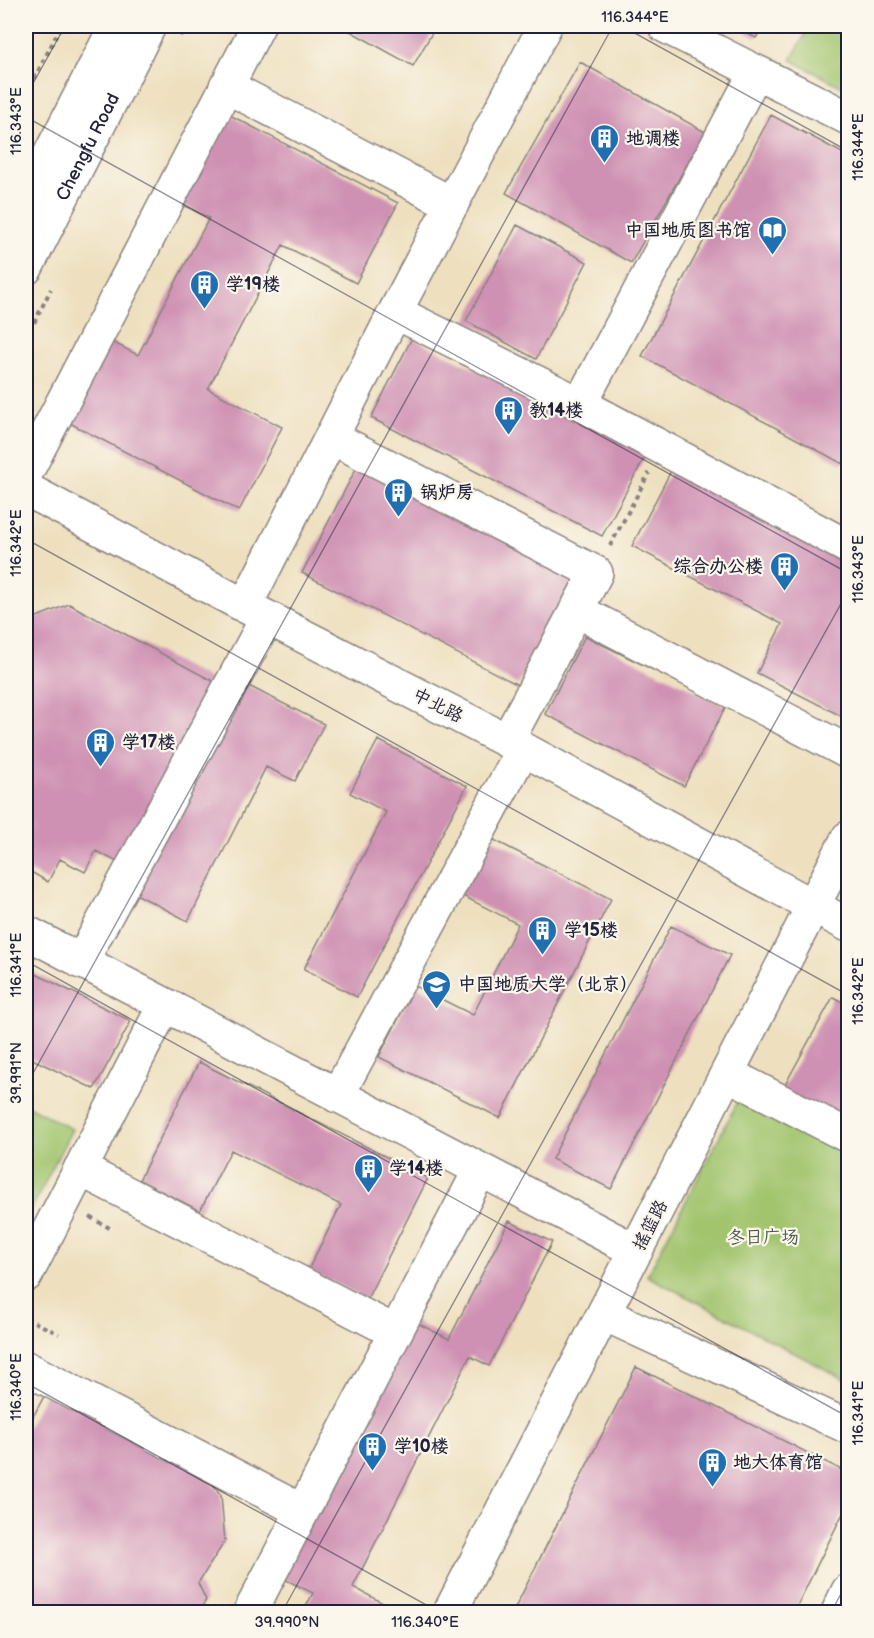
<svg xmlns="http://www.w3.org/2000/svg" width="874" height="1638" viewBox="0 0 874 1638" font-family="'Balsamiq Sans','LXGW WenKai TC',sans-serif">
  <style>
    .green { fill: #a1c46d; stroke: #627354; stroke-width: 1.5 }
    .building { fill: #cf91b3 }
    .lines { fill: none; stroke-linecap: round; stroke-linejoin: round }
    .minor-casing { stroke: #88817d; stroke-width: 36 }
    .major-casing { stroke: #88817d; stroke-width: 36 }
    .path { stroke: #88817d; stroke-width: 4; stroke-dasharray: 4.5 4.5; stroke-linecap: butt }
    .minor { stroke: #fff; stroke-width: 33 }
    .major { stroke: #fff; stroke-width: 33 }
    .ticks { fill: none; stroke: #22223b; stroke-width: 1.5; stroke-opacity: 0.45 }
    .labels { text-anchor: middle; stroke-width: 4.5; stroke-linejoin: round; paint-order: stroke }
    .poi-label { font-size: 18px; font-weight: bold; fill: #22223b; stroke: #fbf7ec; text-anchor: start }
    .street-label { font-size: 18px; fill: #22223b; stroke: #fbf7ec }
    .park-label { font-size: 18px; fill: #4e5b4c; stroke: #fbf7ec }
    .neatline { fill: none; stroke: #22223b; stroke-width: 2 }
    .ticks-label { font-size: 15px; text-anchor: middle; fill: #22223b }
  </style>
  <rect width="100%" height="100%" fill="#fbf7ec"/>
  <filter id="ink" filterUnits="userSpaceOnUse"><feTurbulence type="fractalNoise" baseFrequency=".0167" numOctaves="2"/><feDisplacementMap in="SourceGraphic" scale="12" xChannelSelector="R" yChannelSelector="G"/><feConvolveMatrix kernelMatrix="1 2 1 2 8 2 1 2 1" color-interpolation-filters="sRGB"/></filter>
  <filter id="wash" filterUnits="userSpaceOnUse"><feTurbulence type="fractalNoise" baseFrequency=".008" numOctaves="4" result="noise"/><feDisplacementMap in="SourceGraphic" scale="24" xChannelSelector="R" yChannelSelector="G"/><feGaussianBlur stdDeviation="1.35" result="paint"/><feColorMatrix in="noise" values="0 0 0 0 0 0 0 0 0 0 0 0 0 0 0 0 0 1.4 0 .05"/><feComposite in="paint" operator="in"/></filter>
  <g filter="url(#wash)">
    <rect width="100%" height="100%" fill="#eee0bf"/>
    <path class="green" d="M810 26H848V90L791 60Z
      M740 1097 848 1154V1381L647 1276Z
      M26 1105 72 1129 26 1220Z"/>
    <g id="blocks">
      <path class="building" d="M341 26H436L413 66Z
        M732 26H763L756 38Z
        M580 62 705 132 631 263 506 193Z
        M226 113 398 203 356 283 283 245 208 389 282 427 239 511 60 418 102 337 138 355 209 218 179 203Z
        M771 115 848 156V454L843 464 642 356Z
        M517 225 587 262 536 359 466 321Z
        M412 338 647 453 602 536 371 418Z
        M360 461 576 574 518 685 302 573Z
        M673 467 848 559V711L845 718 757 673 782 624 632 546Z
        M69 604 222 686 125 866 96 851 85 872 60 859 48 882 26 869V618L32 619Z
        M585 636 726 706 684 786 545 714Z
        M237 680 324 724 295 781 266 767 188 921 130 891Z
        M378 740 467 786 357 997 304 969 386 812 350 793Z
        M488 837 611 899 500 1118 379 1057 415 986 473 1015 518 924 459 894Z
        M671 926 730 955 611 1189 552 1159Z
        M26 969 131 1021 94 1089 26 1056Z
        M833 997 848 1005V1129L781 1092Z
        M199 1062 428 1178 367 1299 308 1270 341 1205 231 1150 200 1211 139 1180Z
        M509 1221 552 1242 489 1366 470 1356 353 1587 383 1603 378 1612H303L313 1593 280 1577 411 1320 449 1339Z
        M636 1367 848 1473V1503L794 1612H513Z
        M49 1387 200 1467 221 1495 225 1541 198 1583 206 1600 199 1612H26V1430Z"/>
    </g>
  </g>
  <g filter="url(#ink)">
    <use href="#blocks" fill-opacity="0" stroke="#88817d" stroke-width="1.5"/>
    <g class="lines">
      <defs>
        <path id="minor" d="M665 26 848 118
          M226 86 452 204
          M395 312 580 404 848 547
          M580 404 756 72
          M331 437 596 573 507 741
          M26 473 258 26
          M26 489 245 606 523 749 848 925
          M245 606 395 312 545 26
          M576 610 848 752
          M26 932 636 1251
          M81 962 267 618
          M728 1074 848 1136
          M337 1096 523 749
          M80 1169 395 1332
          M26 1275 164 1006
          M604 1314 848 1427
          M26 1368 302 1511
          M250 1612 480 1170
          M450 1612 848 838
          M838 1612 848 1591"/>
        <g id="major">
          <path d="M26 201 116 26"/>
          <path id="s1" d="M26 268 149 26"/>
        </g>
      </defs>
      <use href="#minor" class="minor-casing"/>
      <use href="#major" class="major-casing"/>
      <path class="path" d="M180 36 185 26
        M26 95 61 26
        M26 339 51 289
        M610 546 649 473
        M90 1217 113 1230
        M26 1318 59 1334"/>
      <use href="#minor" class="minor"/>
      <use href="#major" class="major"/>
    </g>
  </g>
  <path class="ticks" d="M622 26 848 151M26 96 65 26M26 117 848 573M26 539 848 995M26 961 848 1417M26 1086 613 26M26 1383 439 1612M282 1612 848 591M831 1612 848 1581"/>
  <defs>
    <symbol id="building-pin" viewBox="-11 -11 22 30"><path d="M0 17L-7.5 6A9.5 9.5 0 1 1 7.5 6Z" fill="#1f6fb2" stroke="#fbf7ec"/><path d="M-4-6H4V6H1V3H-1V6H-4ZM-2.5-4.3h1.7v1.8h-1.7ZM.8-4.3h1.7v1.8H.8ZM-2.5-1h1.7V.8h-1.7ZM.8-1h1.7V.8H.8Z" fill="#fff"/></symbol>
    <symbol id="library-pin" viewBox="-11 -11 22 30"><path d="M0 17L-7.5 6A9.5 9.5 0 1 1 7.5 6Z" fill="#1f6fb2" stroke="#fbf7ec"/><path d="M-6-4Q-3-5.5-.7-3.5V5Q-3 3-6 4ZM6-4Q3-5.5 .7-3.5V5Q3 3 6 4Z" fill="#fff"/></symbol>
    <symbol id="university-pin" viewBox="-11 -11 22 30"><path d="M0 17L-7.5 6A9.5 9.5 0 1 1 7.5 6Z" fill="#1f6fb2" stroke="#fbf7ec"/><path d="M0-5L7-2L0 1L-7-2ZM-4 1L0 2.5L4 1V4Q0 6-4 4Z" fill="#fff"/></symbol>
  </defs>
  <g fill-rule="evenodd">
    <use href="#building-pin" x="588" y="122" width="33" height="45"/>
    <use href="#library-pin" x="756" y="214" width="33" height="45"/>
    <use href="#building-pin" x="188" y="268" width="33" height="45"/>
    <use href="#building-pin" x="492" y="394" width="33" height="45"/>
    <use href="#building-pin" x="382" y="476" width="33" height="45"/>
    <use href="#building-pin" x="768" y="550" width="33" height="45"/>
    <use href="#building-pin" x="84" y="726" width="33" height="45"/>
    <use href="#building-pin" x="526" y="914" width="33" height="45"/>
    <use href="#university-pin" x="420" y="968" width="33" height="45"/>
    <use href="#building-pin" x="352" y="1152" width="33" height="45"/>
    <use href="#building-pin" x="356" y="1430" width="33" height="45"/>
    <use href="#building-pin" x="696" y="1446" width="33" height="45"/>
  </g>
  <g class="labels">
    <g class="poi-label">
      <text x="626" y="144">地调楼</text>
      <text x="751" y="236" text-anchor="end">中国地质图书馆</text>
      <text x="226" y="290">学19楼</text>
      <text x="529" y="416">教14楼</text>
      <text x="420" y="498">锅炉房</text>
      <text x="763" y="572" text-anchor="end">综合办公楼</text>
      <text x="122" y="748">学17楼</text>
      <text x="564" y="936">学15楼</text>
      <text x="458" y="990">中国地质大学（北京）</text>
      <text x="389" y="1174">学14楼</text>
      <text x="394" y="1452">学10楼</text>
      <text x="733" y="1468">地大体育馆</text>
    </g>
    <g class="street-label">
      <text dy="6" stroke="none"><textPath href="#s1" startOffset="136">Chengfu Road</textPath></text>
      <text transform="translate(438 705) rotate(27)" y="6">中北路</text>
      <text transform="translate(650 1225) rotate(-63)" y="6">摇篮路</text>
    </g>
    <g class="park-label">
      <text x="763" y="1243">冬日广场</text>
    </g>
  </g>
  <rect width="874" height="1638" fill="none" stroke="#fbf7ec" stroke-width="66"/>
  <rect x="33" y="33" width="808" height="1572" class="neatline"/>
  <g class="ticks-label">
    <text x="635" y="22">116.344°E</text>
    <text transform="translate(16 121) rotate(-90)" y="5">116.343°E</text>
    <text transform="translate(858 147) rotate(-90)" y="5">116.344°E</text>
    <text transform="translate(16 543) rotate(-90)" y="5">116.342°E</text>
    <text transform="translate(858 569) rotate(-90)" y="5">116.343°E</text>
    <text transform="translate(16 965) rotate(-90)" y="5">116.341°E</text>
    <text transform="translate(858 991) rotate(-90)" y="5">116.342°E</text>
    <text transform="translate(16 1073) rotate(-90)" y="5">39.991°N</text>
    <text transform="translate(16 1387) rotate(-90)" y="5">116.340°E</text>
    <text transform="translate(858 1413) rotate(-90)" y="5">116.341°E</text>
    <text x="287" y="1627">39.990°N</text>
    <text x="425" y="1627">116.340°E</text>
  </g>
</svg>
